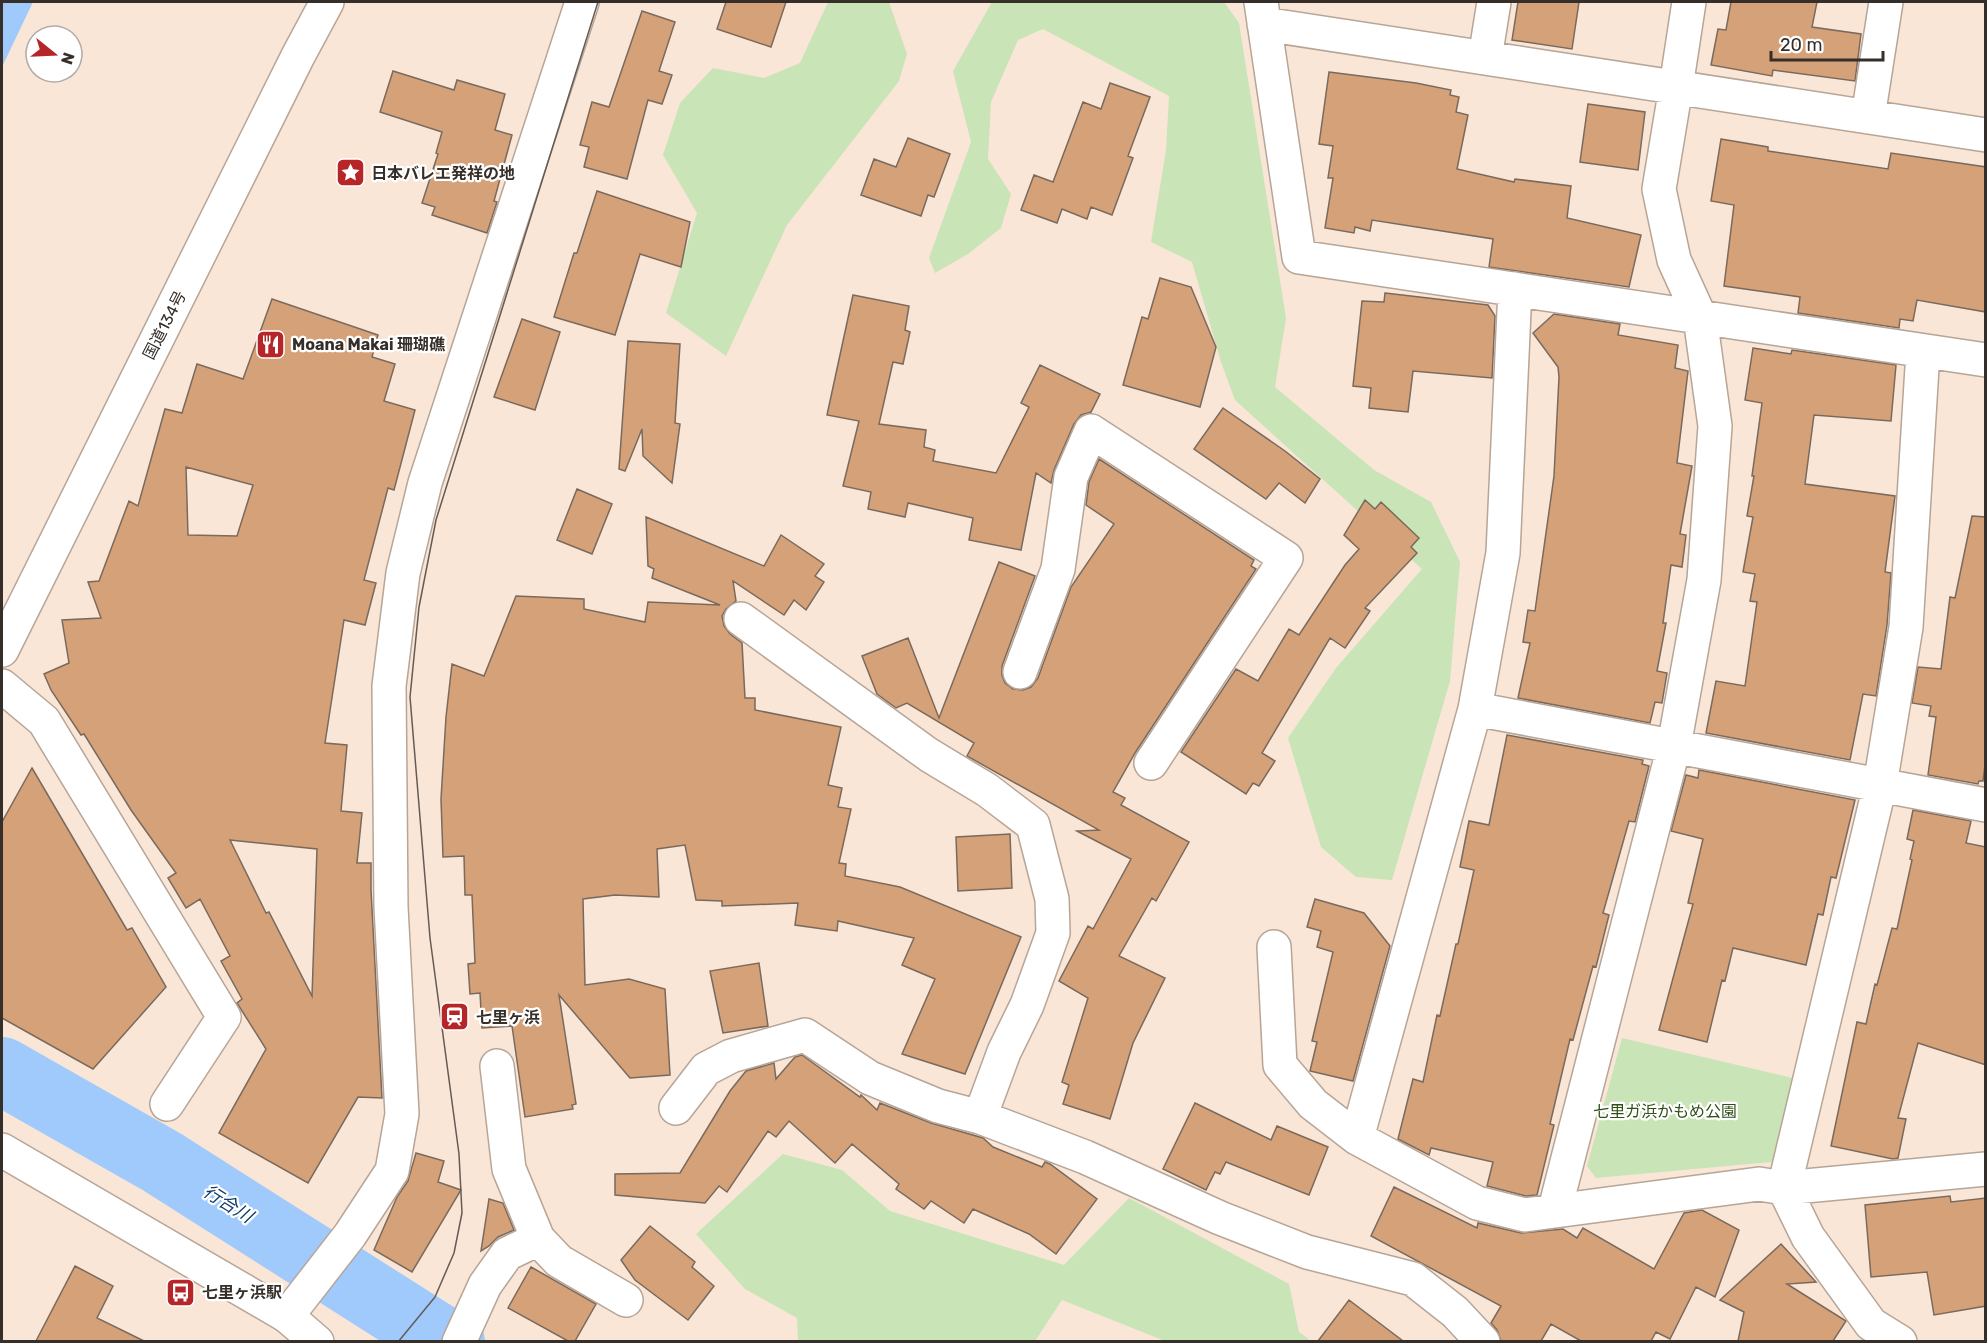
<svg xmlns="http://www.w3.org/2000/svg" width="1987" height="1343" viewBox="0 0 1987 1343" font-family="Rubik,'Noto Sans JP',sans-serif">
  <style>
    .green { fill: #c9e4b7 }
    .water { fill: #a0cafc }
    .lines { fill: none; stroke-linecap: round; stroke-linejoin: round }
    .river { stroke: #a0cafc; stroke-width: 68 }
    .building { fill: #d5a178; stroke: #7a6a5d; stroke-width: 1.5; fill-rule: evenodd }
    .minor-casing { stroke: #b7a597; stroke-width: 36 }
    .tertiary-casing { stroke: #b7a597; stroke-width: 36 }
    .trunk-casing { stroke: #b7a597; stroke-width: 36 }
    .minor { stroke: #fff; stroke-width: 33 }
    .tertiary { stroke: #fff; stroke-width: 33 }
    .trunk { stroke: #fff; stroke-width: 33 }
    .tram { stroke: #655b54; stroke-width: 1.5 }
    .labels { text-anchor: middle; stroke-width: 4.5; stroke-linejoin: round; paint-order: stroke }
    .poi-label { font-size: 16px; font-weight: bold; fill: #352e29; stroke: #fff; text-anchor: start }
    .street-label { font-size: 16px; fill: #352e29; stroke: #fff }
    .park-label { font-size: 16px; fill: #304e16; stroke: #fff }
    .water-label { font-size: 18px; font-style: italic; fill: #0e3b67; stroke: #fff }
  </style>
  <rect width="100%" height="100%" fill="#f9e6d7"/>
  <path class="green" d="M828 2H889L907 54 899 81 787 225 726 356 666 313 697 213 663 155 680 103 713 68 764 78 800 63Z
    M992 2H1224L1239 23 1286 318 1275 387 1374 470 1431 502 1460 562 1450 681 1392 880 1356 877 1321 847 1288 738 1336 668 1422 569 1235 400 1221 362 1192 262 1151 242 1166 150 1169 96 1043 29 1018 40 991 102 988 159 1011 194 1001 228 968 254 935 273 929 258 971 142 953 71Z
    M1622 1038 1797 1079 1782 1151 1771 1162 1596 1178 1587 1166Z
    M783 1154 842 1170 890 1211 1064 1265 1129 1198 1289 1284 1299 1332 1311 1341H1165L1062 1300 1035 1341H798L797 1318 745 1289 696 1234Z"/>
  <path class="water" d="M2 2H33L2 67Z"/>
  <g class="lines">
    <path class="river" d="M2 1071 162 1162 439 1338 451 1342"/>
  </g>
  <path class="building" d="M726 2H786L771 47 717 29Z
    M1518 2H1579L1572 49 1512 40Z
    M1731 2H1817L1812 27 1861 34 1855 81 1773 70 1772 76 1711 65 1718 29 1726 30Z
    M642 11 675 22 659 71 672 75 662 104 648 100 627 179 584 167 589 147 580 145 592 102 609 107Z
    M393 71 454 90 457 80 505 94 495 130 512 135 494 201 497 202 487 233 432 215 435 207 422 203 438 154 436 153 442 132 380 112Z
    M1329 72 1416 83 1451 90 1450 95 1459 97 1456 112 1468 115 1457 169 1514 182 1515 179 1571 186 1567 218 1641 235 1629 287 1489 267 1493 239 1372 220 1370 231 1355 227 1354 233 1325 228 1333 178H1328L1333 146 1319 144Z
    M1110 83 1150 97 1128 156 1133 158 1112 215 1091 207 1087 219 1062 209 1057 223 1021 210 1034 175 1053 182 1083 102 1101 109Z
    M1588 104 1645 112 1638 170 1580 162Z
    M908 138 950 154 934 197 928 195 921 216 861 195 874 159 896 167Z
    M1721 139 1768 147V151L1888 169 1891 153 1986 167V312L1917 300 1913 321 1900 319 1899 328 1798 313 1800 297 1724 286 1734 205 1711 201Z
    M597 191 690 222 681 267 640 254 615 335 554 317 574 253H577Z
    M1160 278 1191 287 1216 347 1200 407 1123 385 1142 317 1148 319Z
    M1385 293 1488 305 1495 316 1492 378 1413 371 1408 412 1369 408 1371 388 1353 386 1362 301 1384 302Z
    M853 295 909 306 905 330 910 332 903 364 893 362 879 424 926 430 924 447 935 450 933 461 996 473 1029 407 1021 403 1040 365 1100 394 1091 412 1081 415 1074 424 1054 470 1051 483 1036 473 1021 550 969 540 973 518 908 503 905 517 868 509 871 492 843 486 859 421 827 415Z
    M272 299 378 335 372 357 395 364 384 401 415 410 394 490 388 488 364 580 376 583 365 625 344 620 325 743 347 745 341 811 362 813 357 863H371V890L382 1098 358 1097 308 1183 219 1133 266 1049 237 1003 242 999 221 961 230 956 200 899 186 908 168 878 176 873 131 810 84 734 81 735 51 690 44 674 69 663 62 620 101 618 88 582 99 581 129 501 138 506 165 409 182 413 197 364 243 379ZM186 467 253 485 237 536 188 535ZM230 840 317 849 312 996 269 912 266 913Z
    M1554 314 1620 324 1618 335 1678 345 1675 368 1688 371 1677 463 1692 466 1680 534 1686 535 1682 567 1671 565 1663 623H1666L1657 671 1667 673 1662 703 1655 702 1650 723 1518 698 1530 643 1523 642 1528 610 1535 611 1554 476 1559 377 1558 367 1533 333Z
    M522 319 560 332 535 410 494 397Z
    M628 341 680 344 675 423 680 424 672 483 643 456 642 429 625 471 619 469Z
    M1753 348 1791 354 1792 350 1896 365 1891 421 1814 415 1805 484 1895 496 1885 572 1891 573 1887 625 1876 696 1863 694 1850 760 1706 733 1716 681 1745 686 1757 602 1750 601 1755 574 1743 572 1753 517 1747 516 1754 476H1752L1762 403 1745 400Z
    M1223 408 1285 451 1320 479 1305 503 1279 483 1266 499 1194 449Z
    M1099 459 1254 560 1251 566 1256 569 1135 753 1113 792 1125 798 1121 805 1189 842 1156 901 1152 898 1119 956 1165 978 1133 1043 1110 1119 1063 1104 1069 1085 1062 1082 1088 998 1059 981 1088 926 1093 929 1131 859 1077 831 1099 830 967 756 974 743 907 703 896 708 877 694 862 656 908 638 939 718 999 562 1035 576 1002 666V675L1005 683 1013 689 1023 690 1031 687 1038 678 1071 587 1114 524 1086 505 1089 482Z
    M577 489 612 504 592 554 557 540Z
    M1365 500 1375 509 1381 502 1419 538 1411 547 1417 553 1365 608 1370 611 1345 648 1330 638 1262 753 1275 761 1259 786 1253 783 1246 794 1181 752 1236 669 1258 681 1289 629 1299 635 1345 565 1359 549 1344 535Z
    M1972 516 1986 517V757L1983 781H1979L1978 784 1928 775 1936 717 1929 716 1931 706 1912 703 1918 667 1941 669 1950 597 1955 598Z
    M646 517 764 566 781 535 824 564 815 576 824 582 806 610 794 600 784 615 733 581 736 601 726 609 722 616 724 626 730 634 742 643 745 698H755V710L841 727 828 785 842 788 838 807 851 809 839 863 846 864 845 876 900 887 1021 937 965 1074 902 1054 935 979 902 965 914 938 838 921 837 931 795 925 798 903 722 906V901L696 900 685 845 657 849 659 897 615 895 583 899 585 985 629 979 665 989 670 1075 630 1078 559 995 576 1104 572 1105 573 1109 525 1117 512 1026 482 1028 480 993 470 994 468 964 475 963 472 895H465L464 856 443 857 441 799 446 717 452 664 484 676 516 596 584 599V609L645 622 648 602 720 605 652 578 654 569 648 566Z
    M1507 735 1643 760 1642 764 1649 766 1635 822 1629 821 1603 913 1609 915 1596 967 1593 966 1573 1040 1570 1039 1550 1124 1554 1125 1537 1195 1526 1196 1487 1186 1493 1162 1431 1148 1429 1155 1398 1139 1413 1079 1423 1082 1437 1015 1440 1016 1456 944H1458L1474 870 1460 867 1469 821 1489 825Z
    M32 768 127 930 132 928 166 987 93 1069 2 1018V822Z
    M1699 770 1855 800 1836 878 1831 877 1823 915 1818 914 1806 965 1733 948 1725 981 1722 980 1707 1042 1659 1030 1693 904 1688 903 1703 839 1671 831 1686 775 1698 778Z
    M1913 810 1971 821 1966 843 1986 847V1065L1918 1043 1898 1118 1906 1119 1898 1158 1893 1159 1831 1146 1857 1022 1866 1024 1875 984 1877 985 1892 928 1897 929 1912 860 1910 859 1914 841 1907 839Z
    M1010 834 1012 888 958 891 956 837Z
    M1315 899 1364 913 1390 946 1353 1081 1310 1071 1317 1042 1312 1041 1333 952 1317 947 1321 931 1307 927Z
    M759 963 768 1026 723 1033 710 971Z
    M802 1055 860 1097 861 1095 877 1110 880 1103 931 1123 983 1138 993 1147 1042 1167 1045 1162 1050 1164 1097 1199 1056 1254 1029 1234 973 1209 964 1223 931 1201 924 1209 896 1189 899 1184 852 1144 835 1163 789 1121 776 1137 768 1131 727 1192 719 1186 705 1203 615 1195V1174L680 1173 730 1091 746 1071 774 1063 776 1079 795 1057Z
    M1195 1103 1271 1140 1277 1126 1328 1147 1309 1195 1226 1162 1220 1174 1215 1172 1206 1190 1163 1169Z
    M416 1153 444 1161 438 1182 461 1190 412 1272 374 1250 397 1197 408 1181Z
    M1394 1187 1477 1228 1478 1223 1521 1233 1563 1229 1577 1238 1583 1228 1654 1269 1684 1213 1702 1210 1739 1230 1715 1297 1696 1287 1670 1339 1656 1332 1651 1341H1581L1551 1324 1541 1341H1501L1497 1330 1491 1323 1501 1306 1371 1236Z
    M1950 1196 1951 1202 1986 1198V1306L1934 1315 1927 1272 1871 1277 1865 1205Z
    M489 1199 503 1203 514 1230 498 1237 489 1246 481 1251Z
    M650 1226 695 1262 692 1267 714 1286 688 1320 635 1280 621 1260Z
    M1781 1244 1816 1282 1787 1284 1846 1321 1833 1341H1738L1744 1312 1720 1300Z
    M75 1266 113 1286 97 1318 144 1341H36Z
    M531 1267 596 1304 575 1341H568L508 1308Z
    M1349 1300 1403 1341H1318Z"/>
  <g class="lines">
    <defs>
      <path id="minor" d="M1261 2 1299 257 1986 360
        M1264 24 1986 135
        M1485 58 1494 2
        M1868 117 1886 2
        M1515 289 1503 553 1475 709 1357 1138 1477 1203 1525 1215 1759 1184 1784 1188 1986 1169
        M741 619 929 755 987 790 1033 825 1052 899 1053 933 1027 1005 1004 1052 980 1117 1085 1157 1220 1218 1307 1252 1413 1279 1455 1312 1483 1342
        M1020 672 1058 569 1071 477 1091 431 1286 558 1151 763
        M2 686 44 721 224 1017 167 1104
        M1475 709 1986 805
        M1274 947 1280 1065 1313 1104 1357 1138
        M676 1108 706 1069 731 1056 805 1035 870 1078 938 1106 980 1117
        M1555 1209 1674 746 1704 580 1715 426 1700 317 1674 260 1659 189 1676 87
        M538 1239 559 1261 626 1300
        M287 1316 350 1235 392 1171 402 1114 391 907 389 686 403 573 425 483 582 2
        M459 1342 485 1285 507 1254 538 1239 509 1169 497 1066
        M1900 1342 1871 1324 1808 1237 1784 1188 1880 785 1906 627 1923 351"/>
      <path id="tertiary" d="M1676 87 1689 2
        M2 1150 287 1316 317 1342"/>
      <path id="trunk" d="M2 650 298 56 327 2"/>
    </defs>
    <use href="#minor" class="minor-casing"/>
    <use href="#tertiary" class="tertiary-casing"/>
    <use href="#trunk" class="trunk-casing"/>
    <use href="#minor" class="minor"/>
    <use href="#tertiary" class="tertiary"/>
    <use href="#trunk" class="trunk"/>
    <path class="tram" d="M398 1342 435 1297 454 1253 462 1213 459 1154 430 938 410 697 419 607 436 520 598 2"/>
  </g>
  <defs>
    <symbol id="sight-square" viewBox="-11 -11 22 22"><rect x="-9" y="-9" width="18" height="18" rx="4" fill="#b62628" stroke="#fff"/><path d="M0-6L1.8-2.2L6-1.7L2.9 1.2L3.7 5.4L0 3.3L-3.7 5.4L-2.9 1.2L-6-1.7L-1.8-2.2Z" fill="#fff"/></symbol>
    <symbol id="restaurant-square" viewBox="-11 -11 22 22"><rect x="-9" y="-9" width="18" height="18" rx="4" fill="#b62628" stroke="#fff"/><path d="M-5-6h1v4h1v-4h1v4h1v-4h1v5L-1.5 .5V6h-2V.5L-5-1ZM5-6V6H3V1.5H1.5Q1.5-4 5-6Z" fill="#fff"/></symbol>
    <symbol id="station-square" viewBox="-11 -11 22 22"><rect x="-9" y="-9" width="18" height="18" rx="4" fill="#b62628" stroke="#fff"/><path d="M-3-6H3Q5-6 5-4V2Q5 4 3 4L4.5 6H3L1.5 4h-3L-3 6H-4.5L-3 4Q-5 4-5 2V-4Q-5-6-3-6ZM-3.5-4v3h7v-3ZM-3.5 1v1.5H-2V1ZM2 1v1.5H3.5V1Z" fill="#fff"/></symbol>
    <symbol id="bus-square" viewBox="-11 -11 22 22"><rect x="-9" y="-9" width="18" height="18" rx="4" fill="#b62628" stroke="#fff"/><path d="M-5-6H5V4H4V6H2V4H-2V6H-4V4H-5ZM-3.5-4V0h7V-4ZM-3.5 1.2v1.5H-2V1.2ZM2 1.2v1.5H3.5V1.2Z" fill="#fff"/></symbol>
  </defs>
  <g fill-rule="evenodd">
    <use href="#sight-square" x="334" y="156" width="33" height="33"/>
    <use href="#restaurant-square" x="254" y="328" width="33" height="33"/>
    <use href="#station-square" x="438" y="1000" width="33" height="33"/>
    <use href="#bus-square" x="164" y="1276" width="33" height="33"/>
  </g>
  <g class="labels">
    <g class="poi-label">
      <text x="371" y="179">日本バレエ発祥の地</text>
      <text x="292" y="350">Moana Makai 珊瑚礁</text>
      <text x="476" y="1023">七里ヶ浜</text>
      <text x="202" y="1298">七里ヶ浜駅</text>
    </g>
    <g class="street-label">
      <text transform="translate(164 325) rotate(-63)" y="6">国道134号</text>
    </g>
    <g class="park-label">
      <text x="1665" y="1117">七里ガ浜かもめ公園</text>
    </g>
    <g class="water-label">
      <text transform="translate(228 1204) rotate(32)" y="6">行合川</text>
    </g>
  </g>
  <rect width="1987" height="1343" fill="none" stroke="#352e29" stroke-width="6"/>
  <g transform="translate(54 54) rotate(108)"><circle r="28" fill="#ffffff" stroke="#aeaba9" stroke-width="1.5"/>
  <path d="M0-4.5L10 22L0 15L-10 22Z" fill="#b62628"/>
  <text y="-9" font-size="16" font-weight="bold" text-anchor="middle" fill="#352e29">N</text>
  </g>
  <path d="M1771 51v9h112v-9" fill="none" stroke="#352e29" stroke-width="3"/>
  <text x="1780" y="51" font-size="18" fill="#352e29" stroke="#ffffff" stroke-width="4.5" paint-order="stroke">20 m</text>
</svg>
